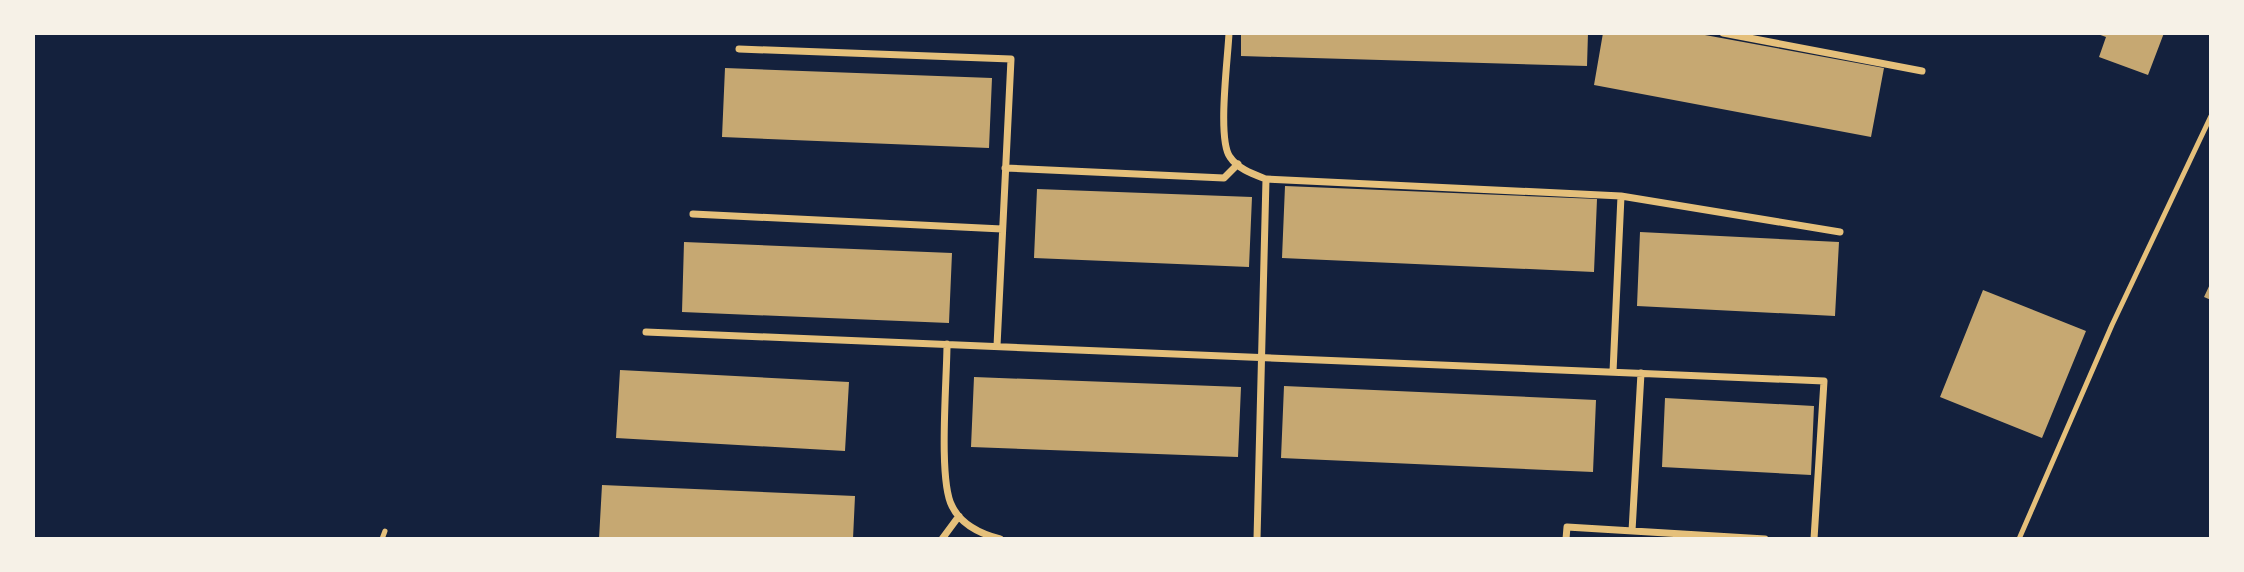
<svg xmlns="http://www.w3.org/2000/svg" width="2244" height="572" viewBox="0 0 2244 572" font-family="'Nunito Sans',sans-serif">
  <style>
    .building { fill: #c6a872 }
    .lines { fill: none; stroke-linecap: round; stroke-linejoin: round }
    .service { stroke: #e5c07b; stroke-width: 5 }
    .minor { stroke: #e5c07b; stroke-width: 7 }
  </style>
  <rect width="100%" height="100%" fill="#14213d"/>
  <path class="building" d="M1241 33H1588L1587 66 1241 56Z
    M1603 33H1694L1884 68 1871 137 1594 85Z
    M2095 33H2164L2148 75 2099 57 2106 37Z
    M725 68 992 78 989 148 722 137Z
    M1285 186 1597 199 1594 272 1282 258Z
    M1037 189 1252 197 1249 267 1034 258Z
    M1640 232 1839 242 1835 316 1637 306Z
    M684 242 952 253 949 323 682 312Z
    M2211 282V300L2204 297Z
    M1983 290 2086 331 2042 438 1940 397Z
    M620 370 849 382 845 451 616 438Z
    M974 377 1241 387 1238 457 971 447Z
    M1284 386 1596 400 1593 472 1281 458Z
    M1665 398 1814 406 1811 475 1662 467Z
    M602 485 855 496 853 539H599Z"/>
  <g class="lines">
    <path class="service" d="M382 539 385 531
      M2019 539 2112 325 2211 116"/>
    <path class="minor" d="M1229 33C1228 58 1217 139 1230 157 1238 169 1253 174 1266 179L1257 539
      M1723 33 1922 71
      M739 49 1011 59 997 346
      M1005 168 1224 178 1238 164
      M1266 179 1621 196 1840 232
      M693 214 1002 229
      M646 332 1824 381 1814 539
      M947 344C947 379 938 480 952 506 961 525 981 534 1000 539
      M1613 372 1621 196
      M1632 531 1641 373
      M942 539 959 516
      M1566 539 1567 527 1765 539"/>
  </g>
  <rect width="2244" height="572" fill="none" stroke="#f6f1e7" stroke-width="70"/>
</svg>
